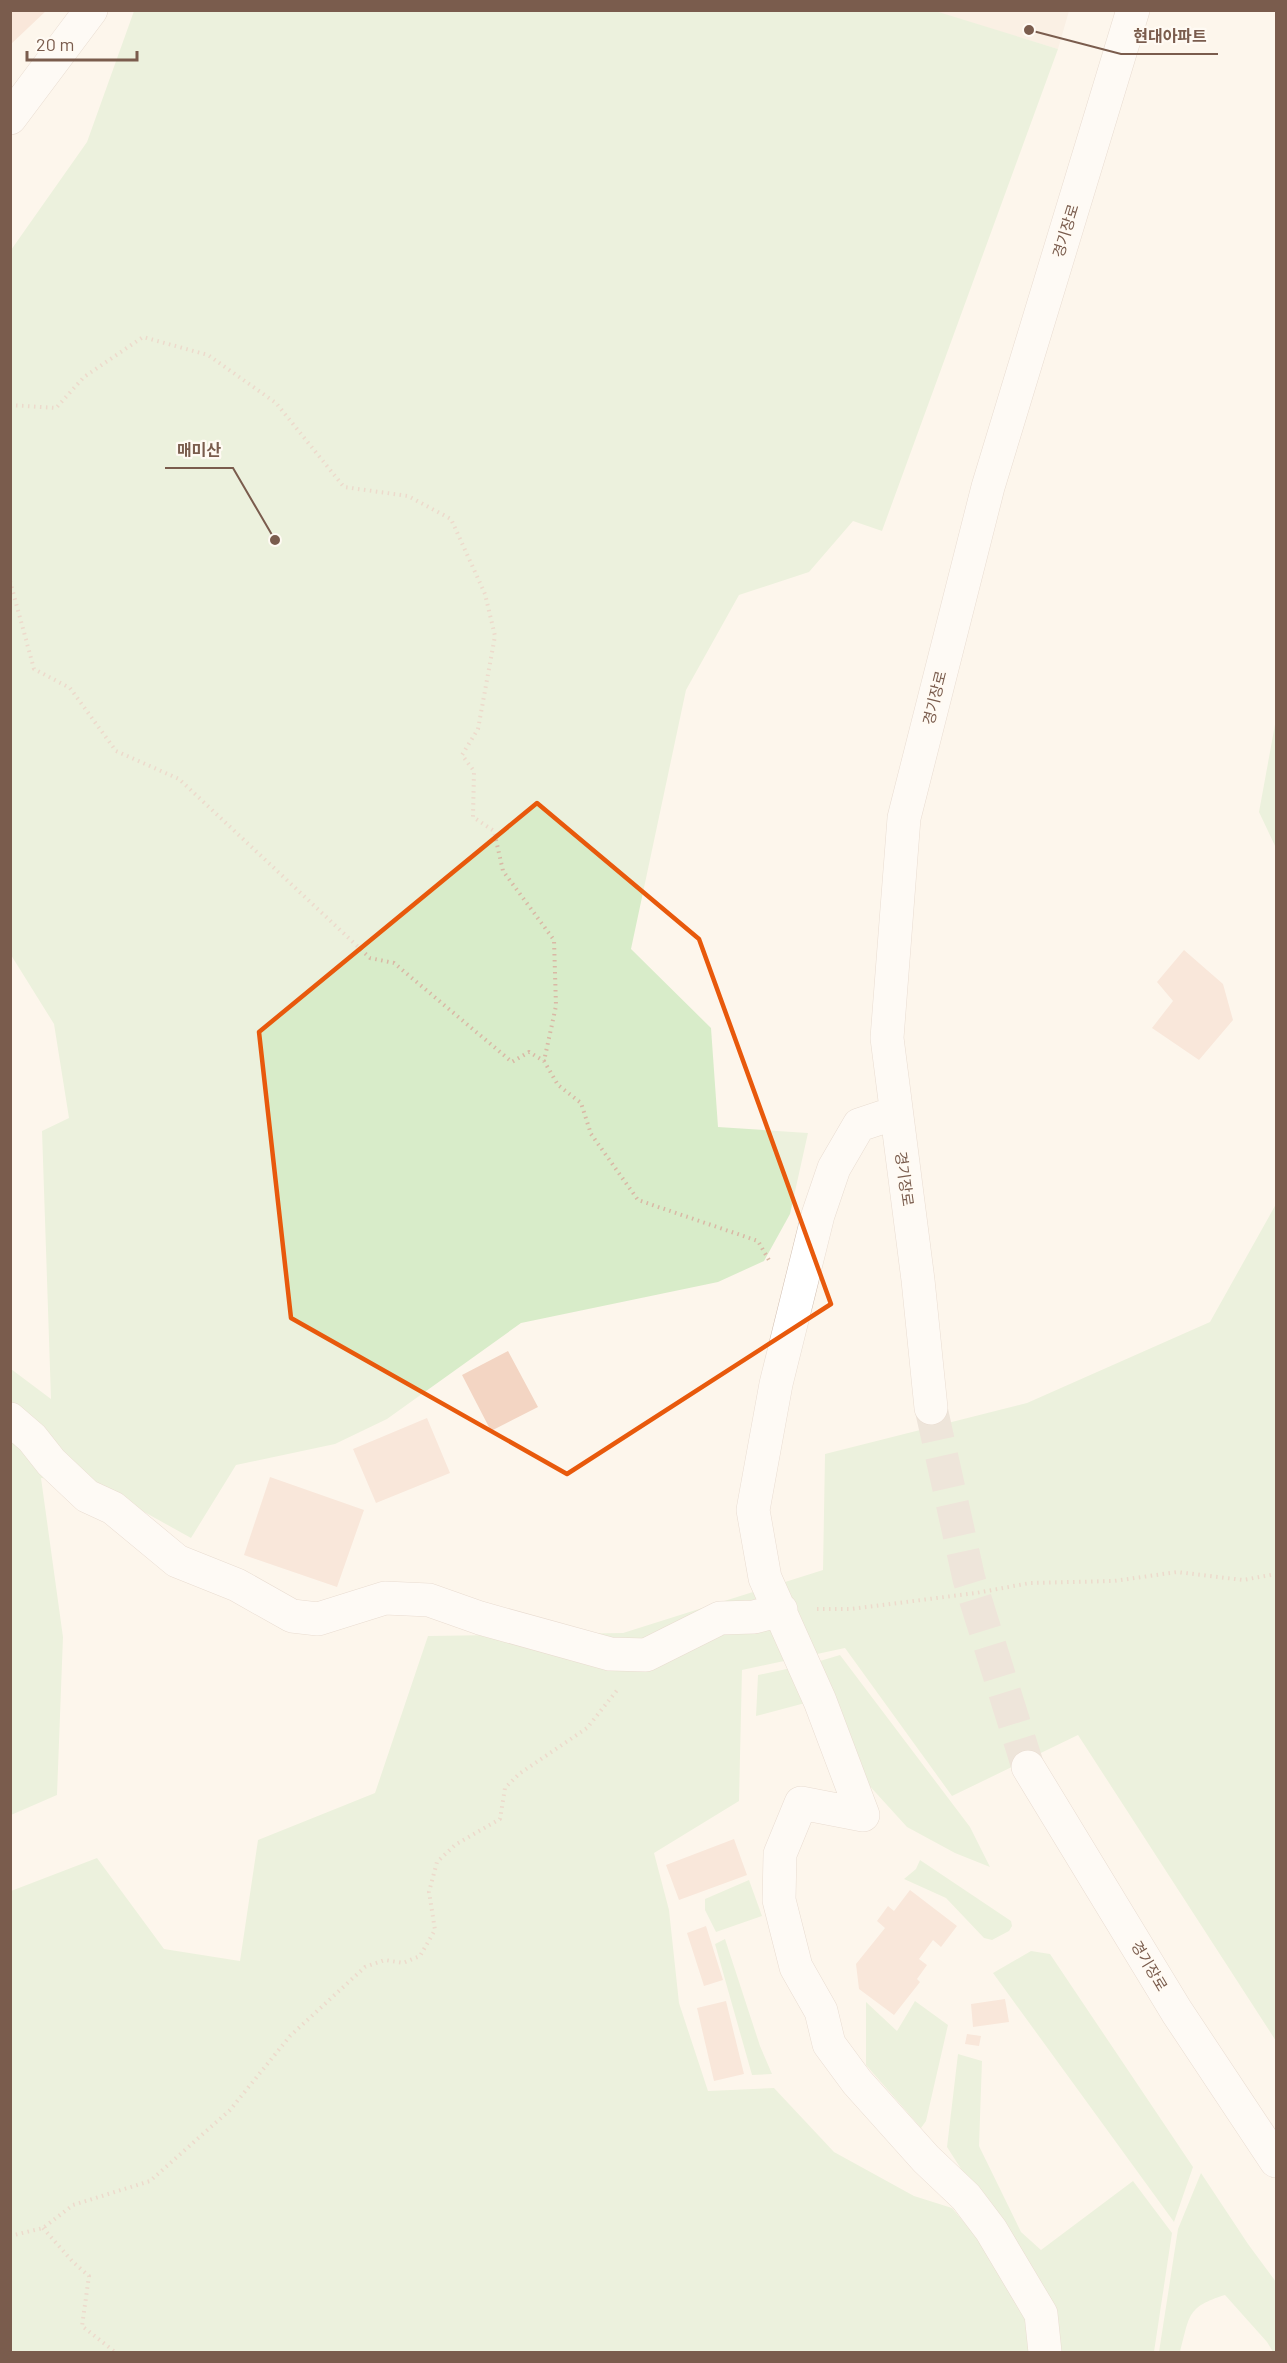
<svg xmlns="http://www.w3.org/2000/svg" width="1287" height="2363" viewBox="0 0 1287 2363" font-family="Barlow,'Noto Sans KR',sans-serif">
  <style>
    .residential { fill: #f5e8da }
    .green { fill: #d8ecc9 }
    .building { fill: #f3d5c3 }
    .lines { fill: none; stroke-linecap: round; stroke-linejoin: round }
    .minor-tunnel { stroke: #dcd0c4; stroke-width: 33; stroke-dasharray: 33 16; stroke-linecap: butt }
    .minor-casing { stroke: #d1beb0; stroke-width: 34 }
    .path { stroke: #d9b8a5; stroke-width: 4; stroke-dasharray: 1.5 4.5; stroke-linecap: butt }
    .minor { stroke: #fff; stroke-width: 33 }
    .marked { fill: none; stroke: #e8590c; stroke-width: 4.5; stroke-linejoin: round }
    .labels { text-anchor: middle; stroke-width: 4.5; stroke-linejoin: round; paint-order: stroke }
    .street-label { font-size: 15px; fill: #7a5c4d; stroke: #fffaf3 }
    .leader { fill: none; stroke: #7a5c4d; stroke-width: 2 }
    .callout-dot { fill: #7a5c4d; stroke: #fffaf3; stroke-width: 2 }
    .callout-label { font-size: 16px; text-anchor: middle; font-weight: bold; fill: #7a5c4d; stroke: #fffaf3; stroke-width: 4.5; stroke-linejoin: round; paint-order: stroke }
  </style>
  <rect width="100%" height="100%" fill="#fdf6ec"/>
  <path class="residential" d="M932 11H1069L1058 49Z"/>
  <path class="green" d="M932 10 1058 49 882 531 853 521 809 572 739 595 686 690 631 949 711 1028 718 1127 808 1133 790 1214 764 1261 718 1282 521 1323 387 1419 335 1444 236 1465 191 1538 92 1483 41 1478 63 1637 57 1795 11 1815V1369L51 1399 42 1131 69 1118 54 1024 11 955V250L87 142 134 11Z
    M1276 719V848L1259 812Z
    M1276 1204V2041L1078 1735 952 1796 845 1648 742 1670 739 1801 654 1853 669 1910 679 2003 708 2091 774 2088 834 2152 914 2196 952 2208 999 2264 1031 2323 1033 2352H11V1891L97 1858 164 1949 240 1961 258 1840 375 1793 428 1636 623 1633 823 1570 825 1454 1027 1403 1210 1322Z
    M840 1655 970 1827 990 1867 955 1853 907 1827 866 1782 820 1661Z
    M796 1667 809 1702 756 1716 758 1675Z
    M920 1860 1011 1921 1012 1926 1009 1931 992 1940 984 1938 946 1898 904 1879 916 1869Z
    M749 1880 762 1916 716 1932 705 1910V1899Z
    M725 1939 760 2046 772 2074 752 2075 715 1944Z
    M1031 1951 1050 1954 1193 2167 1174 2222 993 1973Z
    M915 2001 948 2025 926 2121 921 2128 866 2065V2002L897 2031Z
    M958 2054 982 2061 979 2146 1021 2232 1041 2250 1133 2181 1172 2233 1154 2352H1057L1051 2309 947 2147Z
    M1201 2173 1248 2244 1276 2282V2352H1273L1267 2342 1225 2295C1186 2307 1190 2316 1180 2352H1159L1178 2229Z"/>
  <path class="building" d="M10 10H47L10 45Z
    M1184 950 1223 984 1233 1020 1199 1060 1152 1028 1173 1001 1157 982Z
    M508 1351 538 1407 491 1431 462 1375Z
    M427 1418 450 1473 376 1503 353 1449Z
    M270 1477 364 1510 337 1587 244 1555Z
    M734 1839 747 1875 679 1900 666 1865Z
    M910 1890 957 1926 941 1947 933 1940 919 1959 927 1965 917 1979 920 1982 894 2015 859 1989 856 1964 885 1928 877 1921 888 1906 894 1911Z
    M706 1926 723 1980 704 1986 687 1933Z
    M1005 1999 1009 2022 973 2027 971 2004Z
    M726 2001 744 2074 714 2081 697 2008Z
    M967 2034 981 2036 979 2046 965 2044Z"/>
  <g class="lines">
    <path class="minor-tunnel" d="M931 1408 969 1579 1028 1767"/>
    <defs>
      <path id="minor" d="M10 118 91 10
        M895 1113 859 1125 834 1168 818 1215 776 1384 753 1510 765 1578 820 1701 863 1815 801 1803 780 1854 779 1900 796 1967 821 2011 829 2044 857 2082 926 2159 966 2197 991 2230 1041 2314 1045 2352
        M931 1408 918 1280 887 1038 904 818 988 487 1133 10
        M10 1419 32 1438 51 1462 87 1496 113 1508 177 1561 237 1585 292 1616 318 1619 385 1598 429 1600 480 1618 610 1654 646 1655 720 1618 754 1617 781 1610
        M1028 1767 1177 2012 1276 2161"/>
    </defs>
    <use href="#minor" class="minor-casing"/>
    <path class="path" d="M10 405 56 408 84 377 143 337 208 355 276 403 344 487 408 496 451 519 485 594 495 636 478 729 462 755 474 771 473 817 494 831 503 871 554 940 556 1006 544 1061
      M10 581 34 669 70 688 116 751 179 779 370 958 394 963 512 1062 529 1052 544 1061 558 1085 581 1103 591 1134 638 1200 758 1241 770 1262
      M817 1609H851L976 1593 1030 1583 1114 1581 1177 1572 1243 1580 1276 1574
      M43 2228 73 2262 89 2276 82 2326 115 2352
      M10 2236 43 2228 73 2205 150 2181 230 2110 290 2036 365 1967 385 1960 403 1963 420 1956 435 1930 429 1892 437 1862 455 1845 500 1819 505 1788 519 1774 587 1728 618 1689"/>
    <use href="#minor" class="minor"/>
  </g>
  <path d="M0 0H1287V2363H0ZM537 803 699 939 831 1304 567 1474 291 1318 259 1032Z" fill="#fdf6ec" fill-opacity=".55" fill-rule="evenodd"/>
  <path class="marked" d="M537 803 699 939 831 1304 567 1474 291 1318 259 1032Z"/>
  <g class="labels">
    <g class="street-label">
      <text transform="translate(1066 231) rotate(-73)" y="5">경기장로</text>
      <text transform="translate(935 698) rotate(-76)" y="5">경기장로</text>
      <text transform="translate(904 1179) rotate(82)" y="5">경기장로</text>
      <text transform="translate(1149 1966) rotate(59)" y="5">경기장로</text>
    </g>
  </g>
  <path class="leader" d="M1029 30L1121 54H1218M275 540L233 468H165"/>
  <g class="callout-dot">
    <circle cx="1029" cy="30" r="6"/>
    <circle cx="275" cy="540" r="6"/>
  </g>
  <g class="callout-label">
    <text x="1170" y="42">현대아파트</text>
    <text x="199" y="456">매미산</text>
  </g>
  <rect width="1287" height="2363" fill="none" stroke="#7a5c4d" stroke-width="24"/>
  <path d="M27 51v9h110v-9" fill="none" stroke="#7a5c4d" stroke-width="3"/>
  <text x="36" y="51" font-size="18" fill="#7a5c4d" stroke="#fffaf3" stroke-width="4.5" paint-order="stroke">20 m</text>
</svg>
